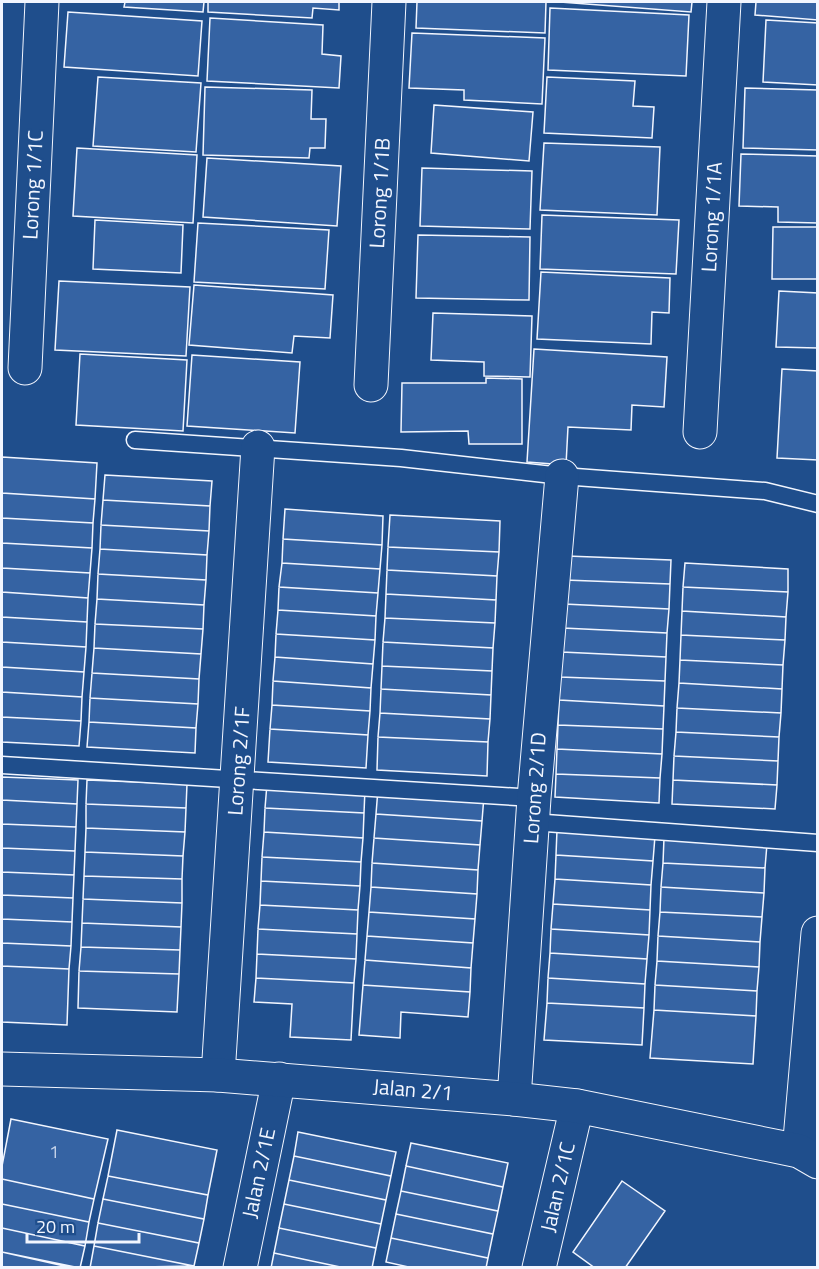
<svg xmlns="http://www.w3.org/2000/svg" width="819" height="1269" viewBox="0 0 819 1269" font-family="'Titillium Web',sans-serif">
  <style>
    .building { fill: #3563a3; stroke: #f2f6ff; stroke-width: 1.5 }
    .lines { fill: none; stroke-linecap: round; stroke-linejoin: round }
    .service-casing { stroke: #f2f6ff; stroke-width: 19 }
    .minor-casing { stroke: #f2f6ff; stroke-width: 35 }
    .tertiary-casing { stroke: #f2f6ff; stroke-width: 35 }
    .service { stroke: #1f4e8c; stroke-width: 16 }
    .minor { stroke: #1f4e8c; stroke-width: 33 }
    .tertiary { stroke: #1f4e8c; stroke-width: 33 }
    .labels { text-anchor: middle; stroke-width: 4.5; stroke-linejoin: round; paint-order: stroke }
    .number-label { font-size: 18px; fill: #c3d1e8 }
    .street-label { font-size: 21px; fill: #f2f6ff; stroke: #1f4e8c }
  </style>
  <rect width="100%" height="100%" fill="#1f4e8c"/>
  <path class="building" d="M125 2H204L203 12 124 7Z
    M208 2H339V10L313 8 312 18 208 12Z
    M417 2H546L545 33 416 28Z
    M560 2H692L691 12Z
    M756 2H818V20L755 15Z
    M550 8 689 15 686 76 548 70Z
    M68 12 202 21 198 76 64 67Z
    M210 18 323 25 322 54 341 56 339 88 207 81Z
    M766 20 818 23V85L763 82Z
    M412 33 545 38 542 104 464 100V90L409 88Z
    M98 77 201 83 196 152 93 146Z
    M547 77 635 81 633 106 654 107 652 138 544 133Z
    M205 87 312 90 311 119H326L325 148H310L309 158 203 155Z
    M745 88 818 90V150L743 148Z
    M434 105 533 112 529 161 431 153Z
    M544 143 660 147 657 215 540 210Z
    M77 148 197 155 193 223 73 216Z
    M741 154 818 156V223L778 222V207L739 206Z
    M207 158 341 166 337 226 203 217Z
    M422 168 532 171 530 229 420 226Z
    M542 215 679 220 676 274 540 269Z
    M95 220 183 225 181 273 93 269Z
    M198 223 329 230 325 289 194 282Z
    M773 227H818V279H772Z
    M418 235 530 237 529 300 416 298Z
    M541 272 670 278 669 313 652 312 651 344 537 339Z
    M59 281 190 287 186 356 55 350Z
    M194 285 333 295 330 338 294 336 292 353 189 345Z
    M779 291 818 293V348L776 347Z
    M433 313 532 316 530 377 484 376V362L431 360Z
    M534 349 667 357 664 407 632 405 631 430 568 427 566 465 527 462Z
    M80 354 187 360 183 431 76 425Z
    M192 355 300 362 295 433 187 426Z
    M782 369 818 371V460L777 458Z
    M486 378 522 379V444H469L468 431 401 432 402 383H486Z
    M2 457 97 463 95 499 2 493Z
    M105 475 212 481 210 506 103 500Z
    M2 493 95 499 93 523 2 518Z
    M103 500 210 506 209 531 101 525Z
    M285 509 383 516 382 545 283 539Z
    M390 515 500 521 499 552 388 547Z
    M2 518 93 523 92 548 2 543Z
    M101 525 209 531 207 555 100 549Z
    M283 539 382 545 380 569 282 563Z
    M2 543 92 548 90 573 2 568Z
    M388 547 499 552 497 576 387 570Z
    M100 549 207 555 206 580 98 574Z
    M567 556 671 560 670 584 565 580Z
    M282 563 380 569 378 593 279 587Z
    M685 563 788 569V592L683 587Z
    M2 568 90 573 88 598 2 592Z
    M387 570 497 576 496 600 386 594Z
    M98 574 206 580 204 605 97 599Z
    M565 580 670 584 669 609 564 604Z
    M279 587 378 593 376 616 278 610Z
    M683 587 788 592 786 617 682 611Z
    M2 592 88 598 87 622 2 617Z
    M386 594 496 600 495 623 385 618Z
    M97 599 204 605 203 629 95 624Z
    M564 604 669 609 667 633 563 628Z
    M278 610 376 616 375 640 276 634Z
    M682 611 786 617 785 640 681 635Z
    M2 617 87 622 86 647 2 642Z
    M385 618 495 623 493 648 383 642Z
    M95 624 203 629 201 654 94 648Z
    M563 628 667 633 666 657 562 652Z
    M276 634 375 640 373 664 275 657Z
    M681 635 785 640 783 665 680 660Z
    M2 642 86 647 84 672 2 667Z
    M383 642 493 648 492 671 382 666Z
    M94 648 201 654 199 679 92 673Z
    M562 652 666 657 665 681 560 677Z
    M275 657 373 664 371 688 273 681Z
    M680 660 783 665 782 689 679 683Z
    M382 666 492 671 491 695 381 689Z
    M2 667 84 672 82 697 2 692Z
    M92 673 199 679 198 704 90 698Z
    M560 677 665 681 664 706 559 700Z
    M273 681 371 688 370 711 272 705Z
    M679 683 782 689 781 713 677 708Z
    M381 689 491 695 490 719 380 713Z
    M2 692 82 697 81 721 2 717Z
    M90 698 198 704 196 728 89 722Z
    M559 700 664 706 663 729 558 725Z
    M272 705 370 711 368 735 270 729Z
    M677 708 781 713 779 737 676 732Z
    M380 713 490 719 488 742 378 737Z
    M2 717 81 721 79 746 2 742Z
    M89 722 196 728 195 753 87 747Z
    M558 725 663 729 662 754 557 749Z
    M270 729 368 735 366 768 268 762Z
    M676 732 779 737 778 761 674 756Z
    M378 737 488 742 487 776 377 770Z
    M557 749 662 754 660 778 556 774Z
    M674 756 778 761 777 785 673 780Z
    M556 774 660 778 659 803 555 797Z
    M2 777 78 780 77 804 2 800Z
    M87 780 187 784 186 808 86 804Z
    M673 780 777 785 775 809 672 804Z
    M267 784 365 789 364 813 265 808Z
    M378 789 484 796 482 821 376 814Z
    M2 800 77 804 76 827 2 824Z
    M86 804 186 808 185 832 86 828Z
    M265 808 364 813 363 838 264 832Z
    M376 814 482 821 480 845 374 838Z
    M2 824 76 827 75 851 2 848Z
    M86 828 185 832 183 856 85 852Z
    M557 830 655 836 653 861 556 855Z
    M264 832 363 838 361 862 262 857Z
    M374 838 480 845 478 870 372 863Z
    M664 838 767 844 765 868 663 863Z
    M2 848 75 851 74 875 2 872Z
    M85 852 183 856 182 879 84 876Z
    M556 855 653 861 651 885 555 879Z
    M262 857 361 862 360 886 261 881Z
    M372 863 478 870 477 894 371 887Z
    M663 863 765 868 764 893 661 887Z
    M2 872 74 875 73 898 2 895Z
    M84 876 182 879V903L83 899Z
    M555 879 651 885 650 910 553 904Z
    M261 881 360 886 358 910 260 905Z
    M371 887 477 894 475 919 369 912Z
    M661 887 764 893 762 917 660 912Z
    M2 895 73 898 72 922 2 919Z
    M83 899 182 903 181 927 82 923Z
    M553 904 650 910 649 935 551 929Z
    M260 905 358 910 357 934 258 929Z
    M369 912 475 919 473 943 367 936Z
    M660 912 762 917 760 942 658 936Z
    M2 919 72 922 71 946 2 943Z
    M82 923 181 927 180 950 81 947Z
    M258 929 357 934 356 959 257 954Z
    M551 929 649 935 647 959 550 953Z
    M367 936 473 943 471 968 365 960Z
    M658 936 760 942 759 967 657 961Z
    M2 943 71 946 69 969 2 966Z
    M81 947 180 950 179 974 79 971Z
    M550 953 647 959 645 984 548 978Z
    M257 954 356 959 354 983 256 978Z
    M365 960 471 968 470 992 363 985Z
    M657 961 759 967 757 991 655 985Z
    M2 966 69 969 67 1025 2 1022Z
    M79 971 179 974 177 1012 78 1008Z
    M256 978 354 983 351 1040 290 1037 292 1004 254 1002Z
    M548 978 645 984 644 1008 547 1003Z
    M363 985 470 992 468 1017 401 1012 400 1038 359 1035Z
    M655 985 757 991 756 1016 654 1010Z
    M547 1003 644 1008 642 1045 544 1040Z
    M654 1010 756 1016 753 1064 650 1058Z
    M11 1119 108 1139 94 1199 2 1179V1166Z
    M117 1130 217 1150 208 1195 108 1176Z
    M298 1132 396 1152 391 1176 294 1156Z
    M411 1143 508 1163 503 1187 406 1166Z
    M294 1156 391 1176 386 1200 289 1180Z
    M406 1166 503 1187 498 1211 401 1191Z
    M108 1176 208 1195 204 1219 103 1199Z
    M2 1179 94 1199 89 1222 2 1204Z
    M289 1180 386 1200 381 1224 284 1204Z
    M622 1181 665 1211 625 1268H595L573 1252Z
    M401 1191 498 1211 493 1234 396 1214Z
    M103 1199 204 1219 199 1243 98 1223Z
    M2 1204 89 1222 85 1246 2 1228Z
    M284 1204 381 1224 376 1248 279 1228Z
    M396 1214 493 1234 488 1258 391 1238Z
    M98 1223 199 1243 194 1266 94 1246Z
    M2 1228 85 1246 80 1268 2 1252Z
    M279 1228 376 1248 372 1268H345L274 1253Z
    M391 1238 488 1258 486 1268H413L386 1262Z
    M94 1246 194 1266 90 1268Z
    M2 1252 73 1268H2Z
    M274 1253 345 1268H271Z"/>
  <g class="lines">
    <defs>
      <path id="service" d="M135 440 401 458 562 476 765 491 818 504
        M2 765 534 798
        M532 822 818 843"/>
      <path id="minor" d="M25 368 42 2
        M371 385 389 2
        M700 432 724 2
        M218 1075 258 447
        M514 1099 534 798 562 476
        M799 1151 818 933
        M240 1268 279 1079
        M539 1268 577 1106"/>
      <path id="tertiary" d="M2 1069 218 1075 514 1099 577 1106 799 1151 818 1162"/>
    </defs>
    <use href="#service" class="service-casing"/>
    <use href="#minor" class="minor-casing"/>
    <use href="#tertiary" class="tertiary-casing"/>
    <use href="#service" class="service"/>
    <use href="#minor" class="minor"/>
    <use href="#tertiary" class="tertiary"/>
  </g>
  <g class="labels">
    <g class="number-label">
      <text x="54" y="1158">1</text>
    </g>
    <g class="street-label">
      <text transform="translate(33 185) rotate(-87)" y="7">Lorong 1/1C</text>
      <text transform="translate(380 193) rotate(-87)" y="7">Lorong 1/1B</text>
      <text transform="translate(712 217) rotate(-87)" y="7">Lorong 1/1A</text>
      <text transform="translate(239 761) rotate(-86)" y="7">Lorong 2/1F</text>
      <text transform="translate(535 788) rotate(-86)" y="7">Lorong 2/1D</text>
      <text transform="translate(413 1090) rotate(5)" y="7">Jalan 2/1</text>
      <text transform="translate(259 1173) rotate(-78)" y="7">Jalan 2/1E</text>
      <text transform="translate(558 1187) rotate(-77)" y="7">Jalan 2/1C</text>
    </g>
  </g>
  <rect width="819" height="1269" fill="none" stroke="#f2f6ff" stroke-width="6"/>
  <path d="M27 1233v9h112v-9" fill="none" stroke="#f2f6ff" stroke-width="3"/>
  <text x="36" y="1233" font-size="18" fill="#f2f6ff" stroke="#1f4e8c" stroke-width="4.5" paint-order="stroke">20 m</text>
</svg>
